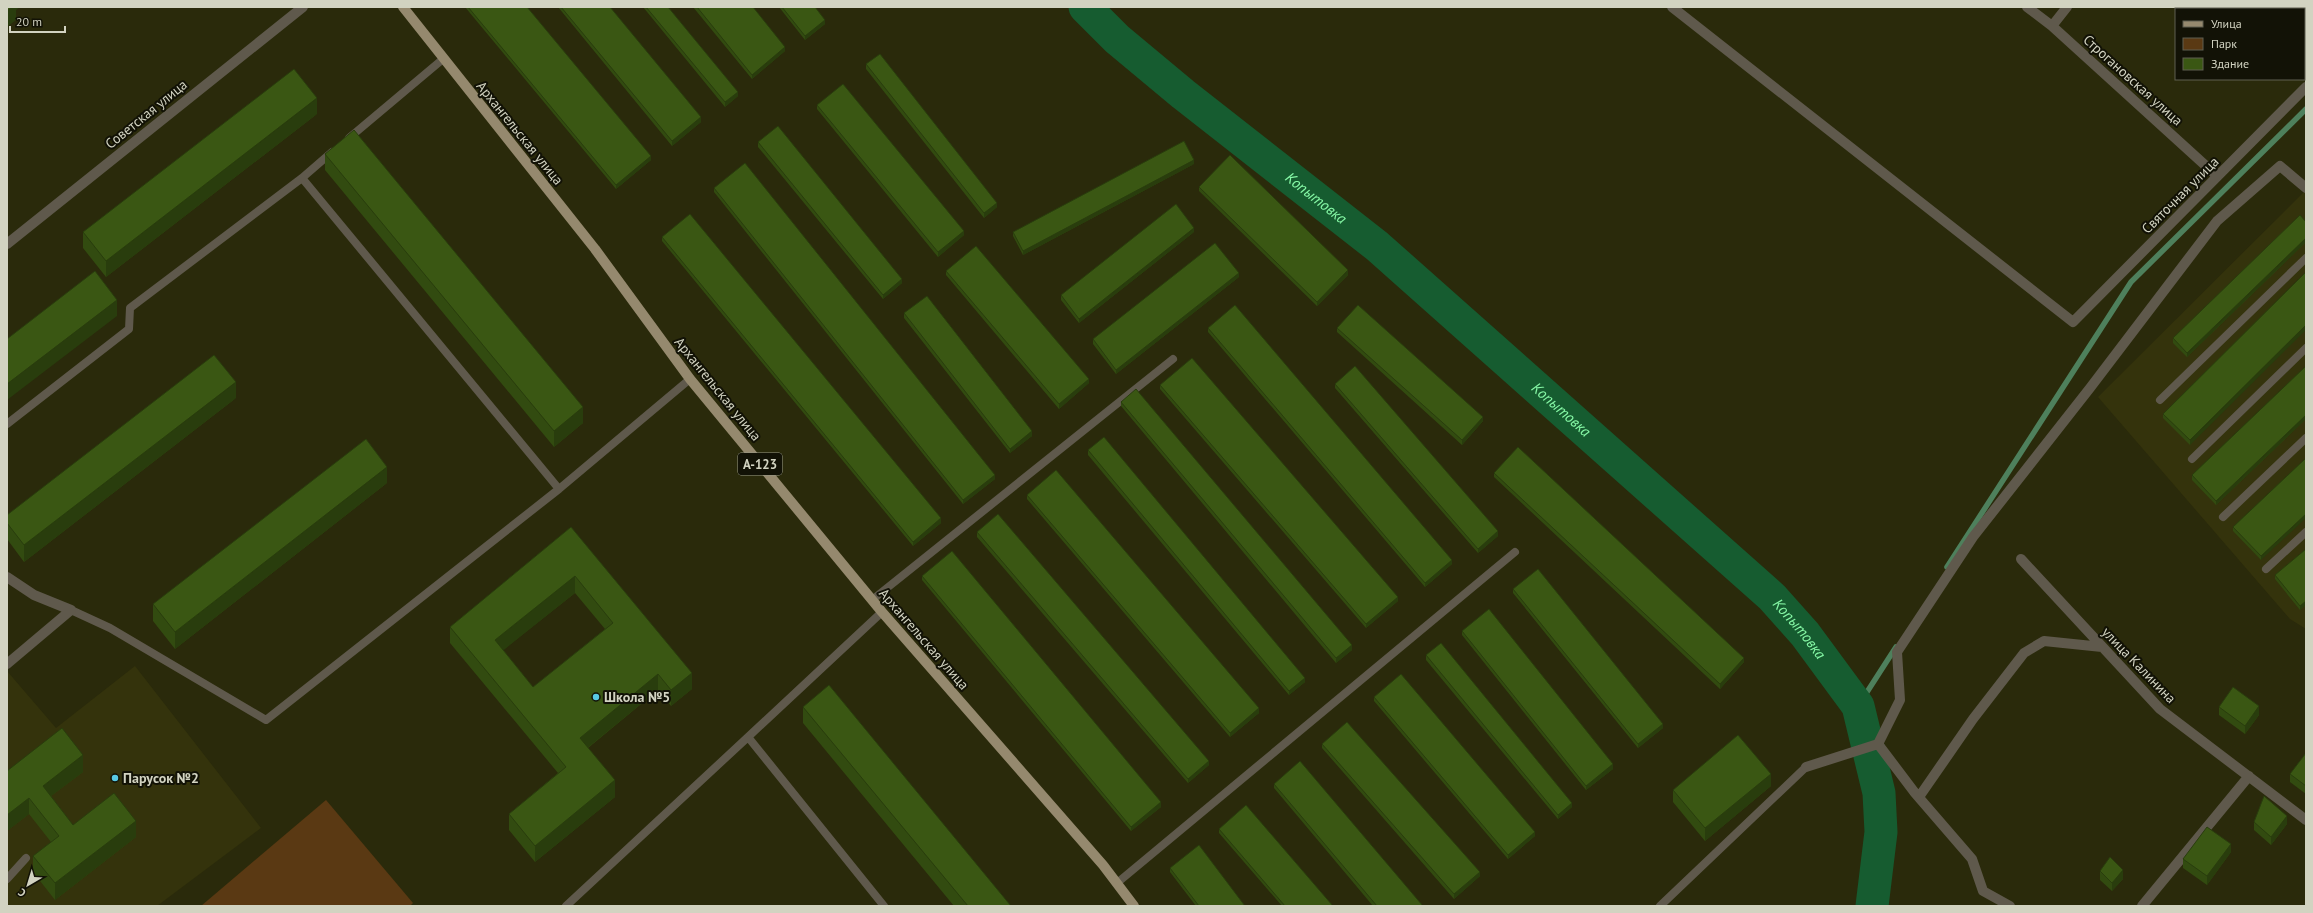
<svg xmlns="http://www.w3.org/2000/svg" width="2313" height="913" viewBox="0 0 2313 913" font-family="'PT Sans',sans-serif">
  <style>
    .built { fill: #34330c }
    .green { fill: #5a3913 }
    .lines { fill: none; stroke-linecap: round; stroke-linejoin: round }
    .stream { stroke: #4e805c; stroke-width: 5.5 }
    .river { stroke: #165c30; stroke-width: 33 }
    .lane { stroke: #5f594c; stroke-width: 8 }
    .street { stroke: #5f594c; stroke-width: 10 }
    .primary { stroke: #95896e; stroke-width: 10 }
    .wall { fill: #324b10; fill-rule: evenodd }
    .shaded-wall { fill: #293d0d }
    .building { fill: #3a5713; stroke: #293d0d; fill-rule: evenodd }
    .poi-dot { fill: #58c9e3; stroke: #121206; stroke-width: 1.5 }
    .labels { text-anchor: middle; stroke-width: 4; stroke-linejoin: round; paint-order: stroke }
    .shield { fill: #121206; stroke: #989989; stroke-width: 1 }
    .shield-label { font-size: 13px; font-weight: bold; fill: #d2d3c1 }
    .street-label { font-size: 14px; fill: #d2d3c1; stroke: #121206 }
    .poi-label { font-size: 14px; font-weight: bold; fill: #d2d3c1; stroke: #121206; text-anchor: start }
    .water-label { font-size: 15px; font-style: italic; fill: #86f8a6; stroke: #121206 }
  </style>
  <rect width="100%" height="100%" fill="#2a2a0b"/>
  <path class="built" d="M2306 190V629L2290 619 2098 397Z
    M135 666 261 828 157 906H7V671L56 728Z"/>
  <path class="green" d="M326 800 413 903 410 906H201Z"/>
  <g class="lines">
    <path class="stream" d="M1947 567 2131 282 2306 109
      M1858 706 1896 647"/>
    <path class="river" id="s1" d="M1085 7 1117 39 1183 94 1377 246 1772 597 1805 634 1858 706 1879 793 1881 832 1872 906"/>
    <path class="lane" d="M349 138 443 59
      M302 178 559 489 690 379
      M2160 400 2306 258
      M7 424 129 329 130 308 302 178 332 152
      M2192 459 2306 348
      M2223 517 2306 438
      M2266 569 2306 532
      M872 600 1173 359
      M71 610 110 628 266 720 559 489
      M882 612 748 737 884 906
      M7 879 26 858
      M1117 883 1515 552
      M566 906 748 737
      M1660 906 1806 767"/>
    <path class="street" d="M1672 7 2073 322 2306 87
      M2027 7 2052 26 2217 176
      M2052 26 2067 7
      M7 244 303 7
      M2021 559 2160 709 2306 820
      M7 577 34 595 71 610 7 664
      M1806 767 1878 744
      M1919 797 1973 719 2024 653 2044 641 2102 647
      M2010 906 1983 891 1972 859 1915 793 1878 744 1900 700 1897 652 1973 537 2090 388 2217 221 2280 166 2306 188
      M2142 906 2249 776"/>
    <path class="primary" d="M403 7 595 249 690 379 882 612 1103 865 1134 906"/>
  </g>
  <path class="wall" d="M465 7H527L651 160 616 189Z
    M558 7H610L701 122 672 146Z
    M643 7H668L738 96 725 107Z
    M693 7H753L785 51 752 79Z
    M779 7H815L825 24 805 40Z
    M866 64 997 207 984 218 866 69Z
    M817 105 964 235 938 257 817 109Z
    M317 114 106 277 83 248V232Z
    M758 142 902 283 883 299 758 147Z
    M325 154 583 423 554 447 325 170Z
    M1194 164 1023 255 1013 236V232Z
    M1199 187 1348 275 1317 306 1199 191Z
    M714 188 995 479 963 504 714 192Z
    M2306 222V242L2187 357 2173 343V338Z
    M1194 232 1079 323 1061 300V295Z
    M662 237 941 523 913 546 662 241Z
    M946 271 1089 383 1059 409 946 275Z
    M2306 272 2190 445 2163 418V414Z
    M1239 277 1116 374 1093 344V339Z
    M904 313 1032 436 1010 453 904 318Z
    M1208 328 1452 564 1425 587 1208 332Z
    M1337 328 1483 421 1462 445 1337 332Z
    M2306 366V419L2216 505 2192 480V475Z
    M1335 384 1498 536 1478 553 1335 388Z
    M1160 385 1398 601 1366 628 1160 389Z
    M236 398 24 562 7 539V515Z
    M1121 402 1352 650 1336 663 1121 406Z
    M1088 450 1305 682 1289 695 1088 455Z
    M2306 458 2261 560 2233 531V527Z
    M1494 473 1744 662 1720 689 1494 477Z
    M387 483 175 649 153 621V604Z
    M1027 495 1259 713 1230 737 1027 499Z
    M571 527 692 689 671 706 658 690 588 748 615 797 535 862 509 830V814L558 773 450 643V627ZM575 593 605 629 533 687 503 650Z
    M977 532 1209 765 1188 783 977 537Z
    M2306 549V605L2300 610 2275 579V575Z
    M922 576 1161 807 1131 831 922 580Z
    M1513 589 1663 728 1638 748 1513 593Z
    M1462 631 1613 769 1586 790 1462 635Z
    M1426 655 1572 807 1558 819 1426 660Z
    M1374 697 1535 836 1508 859 1374 701Z
    M803 707 1011 906H954L803 723Z
    M2219 707 2259 715 2245 734 2219 715Z
    M1322 744 1480 876 1454 899 1322 748Z
    M2306 753V794L2290 782V774Z
    M7 771 83 772 51 796 73 825 136 837 55 900 33 872V856L51 842 29 814 7 831Z
    M1274 784 1423 906H1373L1274 788Z
    M1771 786 1705 841 1673 802V790Z
    M2254 822 2287 824 2271 845 2254 830Z
    M1219 829 1333 906H1282L1219 833Z
    M2231 852 2207 885 2183 868V859Z
    M1170 868 1245 906H1196L1170 872Z
    M2100 871 2123 879 2112 891 2100 880Z"/>
  <path class="shaded-wall" d="M11 7H20L16 10V20L7 27V11Z
    M825 20V24L805 40V36Z
    M785 47V51L752 79V75Z
    M738 92V96L725 107V102Z
    M317 98V114L106 277V261Z
    M701 117V122L672 146V141Z
    M651 156V160L616 189V185Z
    M1194 160V164L1023 255V251Z
    M997 203V207L984 218V213Z
    M1194 228V232L1079 323V319Z
    M964 231V235L938 257V252Z
    M2306 238V242L2187 357V353Z
    M1348 270V275L1317 306V302Z
    M1239 273V277L1116 374V370Z
    M902 279V283L883 299V295Z
    M117 300V316L7 400V384Z
    M2306 325V330L2190 445V440Z
    M1089 379V383L1059 409V404Z
    M236 382V398L24 562V545Z
    M583 407V423L554 447V431Z
    M2306 415V419L2216 505V501Z
    M1483 417V421L1462 445V440Z
    M1032 431V436L1010 453V449Z
    M387 467V483L175 649V632Z
    M995 475V479L963 504V500Z
    M2306 514V518L2261 560V556Z
    M941 518V523L913 546V542Z
    M1498 531V536L1478 553V549Z
    M1452 560V564L1425 587V583Z
    M575 576V593L495 657V640Z
    M1398 597V601L1366 628V624Z
    M2306 601V605L2300 610V606Z
    M1352 645V650L1336 663V658Z
    M1744 658V662L1720 689V684Z
    M692 673V689L671 706V690Z
    M658 674V690L580 754V738Z
    M1305 678V682L1289 695V691Z
    M2259 706V715L2245 734V726Z
    M1259 708V713L1230 737V733Z
    M1663 724V728L1638 748V744Z
    M83 755V772L43 802V786Z
    M1209 761V765L1188 783V779Z
    M1613 764V769L1586 790V786Z
    M1771 774V786L1705 841V828Z
    M615 780V797L535 862V846Z
    M29 798V814L7 831V815Z
    M1161 802V807L1131 831V827Z
    M1572 803V807L1558 819V815Z
    M2287 816V824L2271 845V837Z
    M136 821V837L55 900V883Z
    M1535 832V836L1508 859V855Z
    M2231 844V852L2207 885V876Z
    M2123 870V879L2112 891V883Z
    M1480 872V876L1454 899V894Z"/>
  <path class="building" d="M7 7H12L7 11Z
    M468 7H527L651 156 616 185Z
    M561 7H610L701 117 672 141Z
    M646 7H668L738 92 725 102Z
    M697 7H753L785 47 752 75Z
    M782 7H815L825 20 805 36Z
    M880 54 997 203 984 213 866 64Z
    M294 69 317 98 106 261 83 232Z
    M843 84 964 231 938 252 817 105Z
    M778 126 902 279 883 295 758 142Z
    M354 130 583 407 554 431 325 154Z
    M1184 141 1194 160 1023 251 1013 232Z
    M1230 155 1348 270 1317 302 1199 187Z
    M745 163 995 475 963 500 714 188Z
    M1176 204 1194 228 1079 319 1061 295Z
    M690 214 941 518 913 542 662 237Z
    M2300 215 2306 222V238L2187 353 2173 338Z
    M1215 243 1239 273 1116 370 1093 339Z
    M976 246 1089 379 1059 404 946 271Z
    M95 271 117 300 7 384V339Z
    M2306 272V325L2190 440 2163 414Z
    M927 296 1032 431 1010 449 904 313Z
    M1235 305 1452 560 1425 583 1208 328Z
    M1358 305 1483 417 1462 440 1337 328Z
    M214 355 236 382 24 545 7 523V515Z
    M1192 358 1398 597 1366 624 1160 385Z
    M1355 366 1498 531 1478 549 1335 384Z
    M2306 366V415L2216 501 2192 475Z
    M1136 389 1352 645 1336 658 1121 402Z
    M1104 437 1305 678 1289 691 1088 450Z
    M366 439 387 467 175 632 153 604Z
    M1518 447 1744 658 1720 684 1494 473Z
    M2306 458V514L2261 556 2233 527Z
    M1056 470 1259 708 1230 733 1027 495Z
    M998 514 1209 761 1188 779 977 532Z
    M571 527 692 673 671 690 658 674 580 738 615 780 535 846 509 814 566 767 450 627ZM575 576 613 623 533 687 495 640Z
    M2306 549V601L2300 606 2275 575Z
    M952 551 1161 802 1131 827 922 576Z
    M1538 569 1663 724 1638 744 1513 589Z
    M1489 609 1613 764 1586 786 1462 631Z
    M1441 643 1572 803 1558 815 1426 655Z
    M1401 674 1535 832 1508 855 1374 697Z
    M829 685 1011 906H968L803 707Z
    M2233 687 2259 706 2245 726 2219 707Z
    M1347 722 1480 872 1454 894 1322 744Z
    M62 728 83 755 43 786 73 825 114 793 136 821 55 883 33 856 59 836 29 798 7 815V771Z
    M1738 735 1771 774 1705 828 1673 790Z
    M2306 753V786L2290 774Z
    M1300 761 1423 906H1377L1274 784Z
    M2264 796 2287 816 2271 837 2254 822Z
    M1246 805 1333 906H1285L1219 829Z
    M2207 827 2231 844 2207 876 2183 859Z
    M1199 845 1245 906H1199L1170 868Z
    M2110 857 2123 870 2112 883 2100 871Z"/>
  <g class="poi-dot">
    <circle cx="596" cy="697" r="4"/>
    <circle cx="115" cy="778" r="4"/>
  </g>
  <g class="labels">
    <rect class="shield" x="738" y="453" width="44" height="22" rx="3"/>
    <g class="shield-label">
      <text x="760" y="469">А-123</text>
    </g>
    <g class="street-label">
      <text transform="translate(2133 80) rotate(42)" y="5">Строгановская улица</text>
      <text transform="translate(146 114) rotate(-39)" y="5">Советская улица</text>
      <text transform="translate(520 133) rotate(51)" y="5">Архангельская улица</text>
      <text transform="translate(2180 195) rotate(-45)" y="5">Святочная улица</text>
      <text transform="translate(718 389) rotate(51)" y="5">Архангельская улица</text>
      <text transform="translate(924 639) rotate(49)" y="5">Архангельская улица</text>
      <text transform="translate(2139 665) rotate(46)" y="5">улица Калинина</text>
    </g>
    <g class="poi-label">
      <text x="604" y="702">Школа №5</text>
      <text x="123" y="783">Парусок №2</text>
    </g>
    <g class="water-label">
      <text dy="5" stroke="none"><textPath href="#s1" startOffset="300">Копытовка</textPath></text>
      <text dy="5" stroke="none"><textPath href="#s1" startOffset="624">Копытовка</textPath></text>
      <text dy="5" stroke="none"><textPath href="#s1" startOffset="948">Копытовка</textPath></text>
    </g>
  </g>
  <rect width="2313" height="913" fill="none" stroke="#d2d3c1" stroke-width="16"/>
  <rect x="2175" y="8" width="130" height="72" fill="#121206" stroke="#5f5f51"/>
  <rect x="2183" y="21" width="20" height="6" fill="#95896e" stroke="#5f5f51"/>
  <text x="2211" y="28" font-size="12" fill="#d2d3c1">Улица</text>
  <rect x="2183" y="38" width="20" height="12" fill="#5a3913" stroke="#5f5f51"/>
  <text x="2211" y="48" font-size="12" fill="#d2d3c1">Парк</text>
  <rect x="2183" y="58" width="20" height="12" fill="#3a5713" stroke="#5f5f51"/>
  <text x="2211" y="68" font-size="12" fill="#d2d3c1">Здание</text>
  <g transform="translate(28 885) rotate(218)" stroke="#121206" stroke-width="3" paint-order="stroke">
  <path d="M0-3L7 15L0 10L-7 15Z" fill="#d2d3c1"/>
  <text y="-6" font-size="11" font-weight="bold" text-anchor="middle" fill="#d2d3c1">С</text>
  </g>
  <path d="M10 26v6h55v-6" fill="none" stroke="#d2d3c1" stroke-width="2"/>
  <text x="16" y="26" font-size="12" fill="#d2d3c1" stroke="#121206" stroke-width="3" paint-order="stroke">20 m</text>
</svg>
